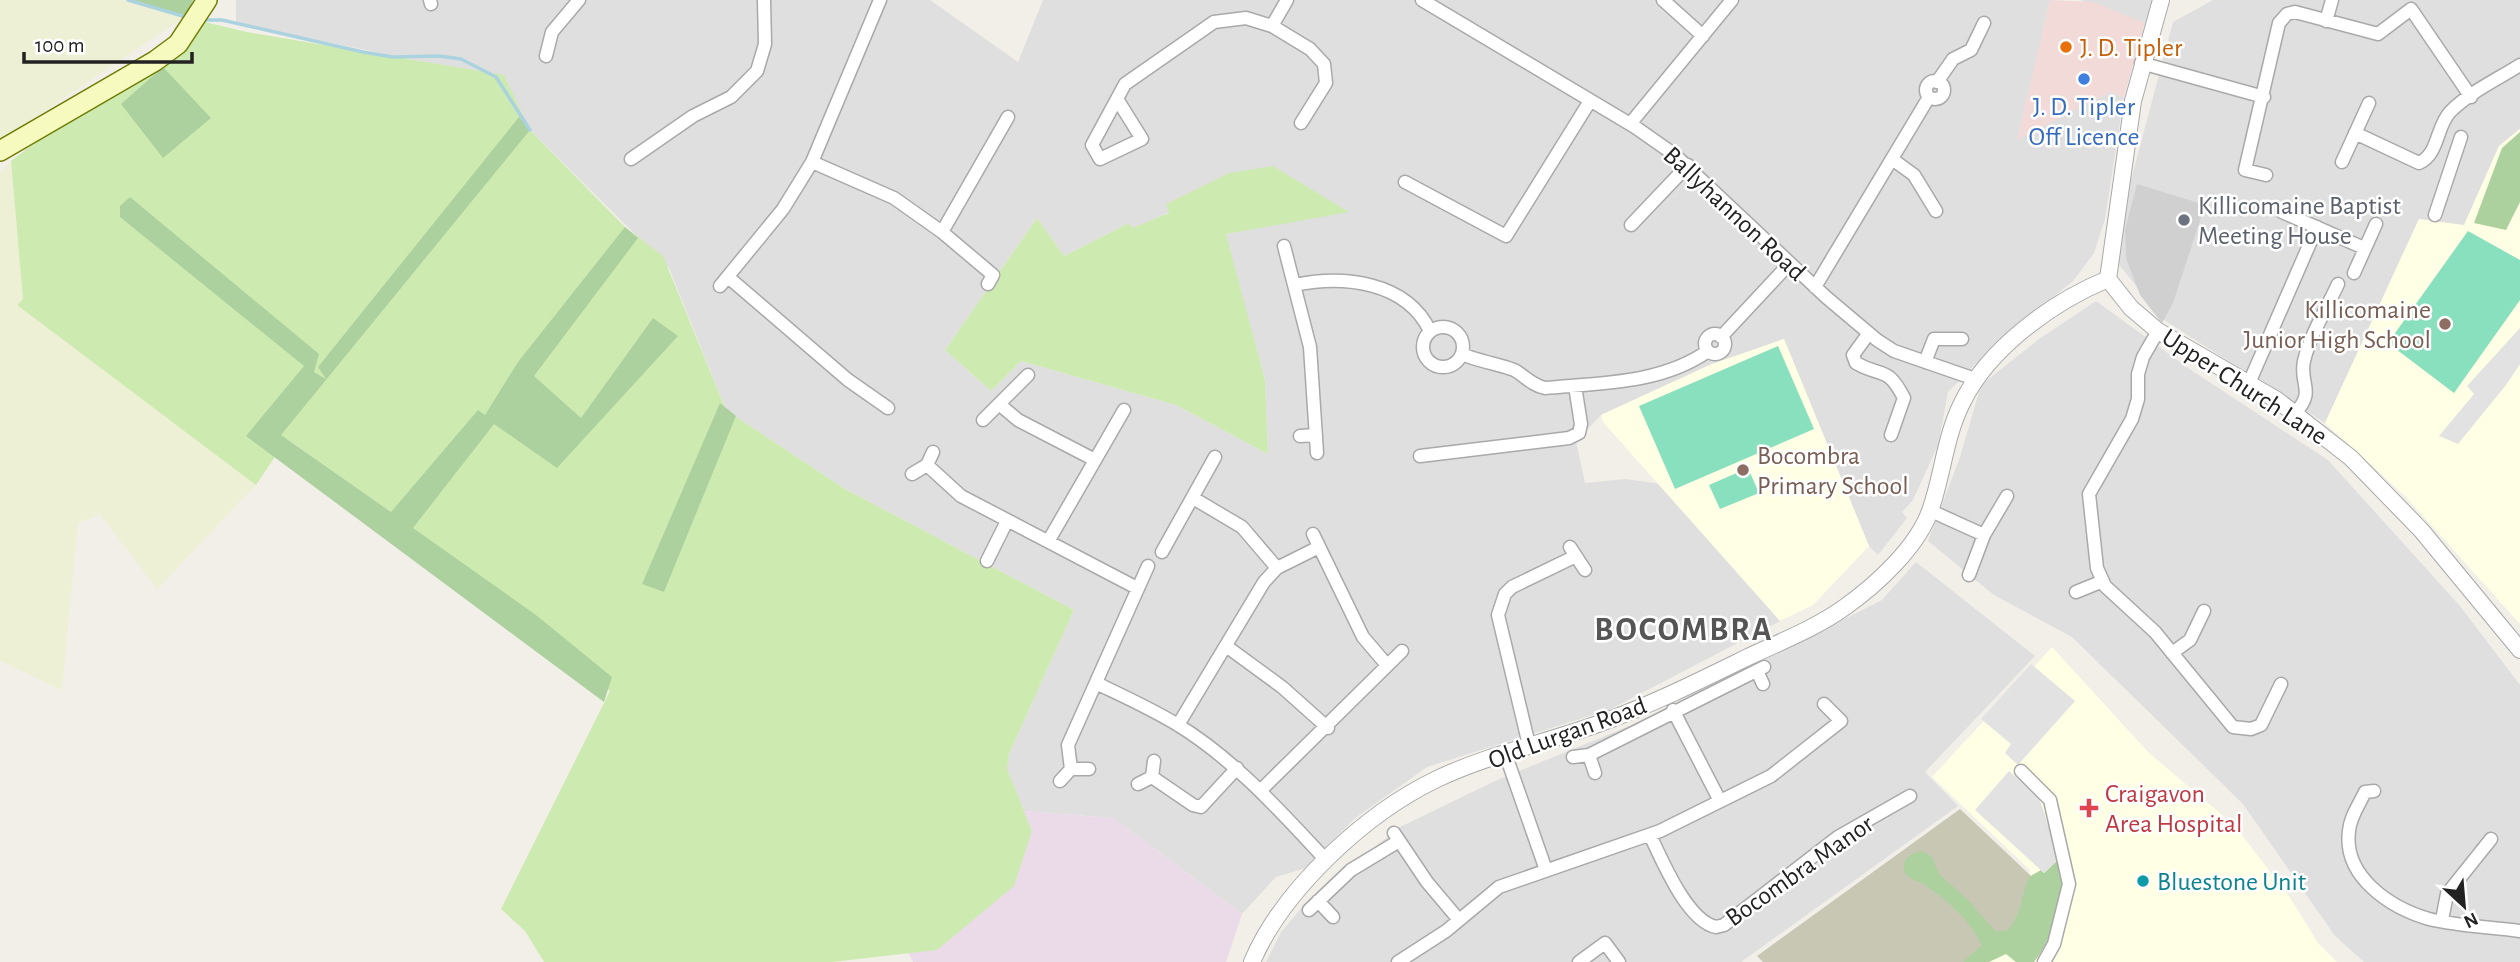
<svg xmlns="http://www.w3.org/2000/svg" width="2520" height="962" viewBox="0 0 2520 962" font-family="'Alegreya Sans',sans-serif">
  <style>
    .residential { fill: #e0dfdf; fill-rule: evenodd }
    .commercial { fill: #f2dad9 }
    .industrial { fill: #ebdbe8 }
    .education { fill: #ffffe5 }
    .religious { fill: #d0d0d0 }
    .construction { fill: #c7c7b4 }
    .farmland { fill: #eef0d5 }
    .grass { fill: #cdebb0 }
    .forest { fill: #add19e }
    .pitch { fill: #88e0be }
    .parking { fill: #e2e2e2 }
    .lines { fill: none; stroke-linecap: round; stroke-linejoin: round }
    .stream { stroke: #aad3df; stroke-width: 3.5 }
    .minor-casing { stroke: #a9a9a9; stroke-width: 15 }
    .tertiary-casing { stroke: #a9a9a9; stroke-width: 18 }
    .secondary-casing { stroke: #707d05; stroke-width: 22 }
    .minor { stroke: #fff; stroke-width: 12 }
    .tertiary { stroke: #fff; stroke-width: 16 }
    .secondary { stroke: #f7fabf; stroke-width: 19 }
    .food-dot { fill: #e8710a; stroke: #fff; stroke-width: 2.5 }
    .shop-dot { fill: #3f7fe0; stroke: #fff; stroke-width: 2.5 }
    .worship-dot { fill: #6b7280; stroke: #fff; stroke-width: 2.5 }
    .education-dot { fill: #8d6e63; stroke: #fff; stroke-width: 2.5 }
    .health-dot { fill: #e0444e; stroke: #fff; stroke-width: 2.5 }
    .culture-dot { fill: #0f9aa8; stroke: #fff; stroke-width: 2.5 }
    .labels { text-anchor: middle; stroke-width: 5; stroke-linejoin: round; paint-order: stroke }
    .food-label { font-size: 26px; fill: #c56008; stroke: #fff; text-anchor: start }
    .shop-label { font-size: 26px; fill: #366cbe; stroke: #fff }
    .worship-label { font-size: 26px; fill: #5b616d; stroke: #fff; text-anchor: start }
    .street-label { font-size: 26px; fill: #222; stroke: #fff }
    .education-label { font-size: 26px; fill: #785e54; stroke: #fff; text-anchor: end }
    .health-label { font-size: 26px; fill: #be3a42; stroke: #fff; text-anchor: start }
    .culture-label { font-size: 26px; fill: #0d838f; stroke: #fff; text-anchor: start }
    .district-label { font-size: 33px; font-weight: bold; letter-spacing: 2px; fill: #555; stroke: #fff }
  </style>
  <rect width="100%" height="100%" fill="#f2efe9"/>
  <path class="residential" d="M236 0H930L1018 62 1043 0H2050L2018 139 2110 92 2124 97 2105 219 2094 253 2074 280 1985 355 1948 392 1938 445 1913 500 1902 512 1907 518 1878 555 1869 546 1784 339 1712 364 1601 415 1576 441 1585 483 1626 479 1661 484 1780 621 1609 710 1427 767 1354 819 1306 868 1276 877 1242 914 1113 818 1024 811 1006 769 1009 754 1074 610 845 489 726 410 669 268 530 130 496 77 236 23ZM1167 204 1348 211 1225 234 1265 380 1268 454 1176 405 1021 361 991 391 945 350 1037 218 1064 256 1129 223 1132 229 1170 212Z
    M2080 0H2153L2145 23Z
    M2213 0H2520V129L2499 146 2464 226 2419 219 2325 423 2164 320 2111 255 2173 22Z
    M2096 301 2191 370 2328 460 2460 606 2520 685V962H2364L2335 936 2243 804 2072 637 1994 595 1928 541 1960 457 1981 385 2039 339Z
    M1916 562 2035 656 1925 772 1958 806 1741 962H1266L1281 932 1304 905 1398 828 1495 781 1644 720 1882 600Z"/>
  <path class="commercial" d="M2050 0 2093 2 2145 23 2124 97 2110 92 2017 140Z"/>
  <path class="industrial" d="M1024 811 1113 818 1242 914 1226 962H913L908 952 937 950 1032 831Z"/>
  <path class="education" d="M2520 129V624L2404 495 2325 423 2419 219 2464 225 2499 146Z
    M1784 339 1869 546 1813 605 1780 621 1603 422 1601 415 1712 364Z
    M2052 647 2149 753 2234 825 2289 896 2318 943 2337 962H1983L2021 937 2030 870 1932 777Z"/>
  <path class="religious" d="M2137 184 2205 205 2173 303 2162 323 2140 295 2126 258 2125 230Z"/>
  <path class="construction" d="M1960 809 2049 893 1979 962H1763L1757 956Z"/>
  <path class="farmland" d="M0 0H131L186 16 0 141Z
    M11 161 23 299 123 384 256 485 157 589 100 514 78 523 62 690 0 661V173Z"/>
  <path class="grass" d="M196 20 247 32 504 75 530 130 625 227 663 256 726 410 845 489 1074 610 1009 754 1007 769 1032 831 1014 886 937 950 832 962H544L525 931 501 909 610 691 397 532 400 519 287 439 256 485 17 305 23 299 11 161Z
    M1273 166 1349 212 1226 234 1265 380 1268 454 1176 405 1021 361 991 391 945 350 1037 218 1064 256 1129 223 1132 228 1169 213 1166 204 1229 173Z"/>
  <path class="forest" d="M131 0H193L186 16Z
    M163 67 211 118 163 158 121 104Z
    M519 117 530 130 281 435 391 512 478 410 485 415 518 362 625 227 638 238 534 376 581 418 653 318 678 336 557 468 494 424 413 528 536 615 612 677 604 702 246 436 304 366 120 217V206L130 197 319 354 314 372 326 379 318 367Z
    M2520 132V202L2506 230 2474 223 2502 148Z
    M720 403 736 416 664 592 642 584Z
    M1921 851 1931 856 1940 875 1967 899 1995 931H2006C2022 917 2021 895 2029 877L2041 870 2044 873 2059 859C2072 888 2053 938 2034 962H2016L2006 954 1989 962H1963L1982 945C1969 919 1949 902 1925 885 1918 880 1906 880 1904 869 1902 859 1912 853 1921 851Z"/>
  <path class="pitch" d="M2468 231 2520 260V300L2454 393 2388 343Z
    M1778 346 1814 429 1675 489 1639 406Z
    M1748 468 1759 493 1720 509 1709 485Z"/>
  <path class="parking" d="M2520 328V364L2506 385 2458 444 2439 436 2474 394 2467 386Z
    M2031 664 2075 701 2018 765 2005 753 2011 744 1981 719Z
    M2009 771 2038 796 2043 809 2059 859 2044 873 1975 810Z"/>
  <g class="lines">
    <path class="stream" d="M128 0 186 17
      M205 20H222L363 52 393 57 439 56 461 59 496 77 530 130"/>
    <defs>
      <path id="minor" d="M430 0 431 4
        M1422 0 1635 127 1675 155 1826 297 1877 340 1894 351 1975 379
        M1663 0 1703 36
        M2326 21 2332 0
        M1272 26 1287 0
        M546 56 552 32 579 0
        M2141 63 2264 97
        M1926 90a9 9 0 1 1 18 0a9 9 0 1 1-18 0Z
        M1937 82 1953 59 1971 50 1984 23
        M1117 99 1142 139 1100 159 1092 145 1125 84 1214 22 1246 18 1272 26 1310 49 1324 64 1326 83 1301 123
        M1630 124 1732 0
        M2355 133 2419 163C2439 154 2436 127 2450 112 2468 93 2498 79 2520 65
        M631 159 693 116 731 97 757 71 765 44 764 0
        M1892 159 1914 175 1936 211
        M812 162 894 198 942 232 993 275 988 284
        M2342 162 2369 103
        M2266 175 2245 170 2279 23 2287 14 2295 12 2378 34 2411 9 2471 97
        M1405 182 1506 236 1590 101
        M2282 212 2364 248
        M2435 215 2461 137
        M1631 225 1688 165
        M942 232 1008 117
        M1284 246 1310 347 1317 453
        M2354 273 2376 224
        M728 277 848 380 888 408
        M1295 285C1343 275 1406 281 1430 331
        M720 286 783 209 812 162 880 0
        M1815 287 1929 97
        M1423 347a20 20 0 1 1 40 0a20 20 0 1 1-40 0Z
        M2158 331 2143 357 2138 374V399L2132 419 2089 494 2097 568 2105 586 2155 632 2233 727 2251 729 2261 725 2281 684
        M1869 333 1853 355 1856 363C1882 378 1887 365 1904 398L1891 435
        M1705 344a10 10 0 1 1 20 0a10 10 0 1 1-20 0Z
        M1721 337 1790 263
        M1462 354C1477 361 1507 366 1516 371 1527 378 1532 385 1545 388 1600 383 1661 384 1708 351
        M1925 362 1934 339H1962
        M2249 383 2317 227
        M999 404 1018 420 1095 460
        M2295 413C2316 391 2299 384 2304 361 2310 335 2327 308 2338 284
        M983 420 1028 375
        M1300 436 1316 435
        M1420 456 1569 438 1579 433 1581 424 1575 386
        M927 465 961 496 1137 588
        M912 474 927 465 933 452
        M1193 498 1242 527 1277 568
        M1931 511 1984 535
        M1313 534 1363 637 1386 664
        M1049 540 1124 410
        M1570 547 1585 570
        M1162 552 1215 457
        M987 561 1007 521
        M1969 575 1984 535 2007 496
        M2076 592 2103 581
        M1226 646 1282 687 1328 728
        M2172 653 2190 640 2204 611
        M1757 671 1763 684
        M1096 683C1123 696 1152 709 1178 725 1235 760 1281 812 1326 860
        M1673 710 1720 801
        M1178 725 1264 582 1277 568 1319 547
        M1529 745 1498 615 1505 594 1512 587 1576 556
        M1505 753 1546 870
        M1589 755 1595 773
        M1573 757 1589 755 1764 667
        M1071 769 1068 745 1148 566
        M2021 771 2050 800 2069 884 2054 944 2044 962
        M1152 777 1193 805 1201 807 1237 768
        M1060 781 1071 769H1089
        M1138 784 1152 777 1154 761
        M1260 791 1402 651
        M2374 791 2365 792C2359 805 2350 817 2349 831 2343 877 2391 908 2429 919 2458 926 2490 927 2520 931
        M1394 833 1427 882 1459 920
        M1650 835C1662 860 1687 921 1716 927L1724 925 1838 837 1910 796
        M1318 901 1333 917
        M1309 910 1351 870 1399 841
        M2442 920 2447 894 2491 839
        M1398 962 1446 931 1499 887 1660 831 1771 776 1841 721 1824 704
        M1579 962 1605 943 1619 962"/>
      <path id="tertiary" d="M2108 279 2131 308 2158 331 2277 400 2351 458 2421 530 2520 650
        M2108 279 2133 101 2161 0
        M1252 962C1283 889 1366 813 1437 779 1491 753 1551 742 1606 721 1655 703 1701 680 1748 657 1780 642 1816 628 1845 607 1876 585 1919 546 1931 508 1943 473 1945 437 1962 403 1988 349 2052 302 2108 279"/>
      <path id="secondary" d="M0 151 155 61 178 44 207 0"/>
    </defs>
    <use href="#minor" class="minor-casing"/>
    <use href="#tertiary" class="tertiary-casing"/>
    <use href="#secondary" class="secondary-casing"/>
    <use href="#minor" class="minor"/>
    <use href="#tertiary" class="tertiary"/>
    <use href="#secondary" class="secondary"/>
  </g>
  <circle class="food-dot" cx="2066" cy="47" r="7"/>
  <circle class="shop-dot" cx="2084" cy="79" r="7"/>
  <circle class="worship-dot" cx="2184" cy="220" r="7"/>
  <g class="education-dot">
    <circle cx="2445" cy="324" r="7"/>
    <circle cx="1743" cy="470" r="7"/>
  </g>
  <path class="health-dot" d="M2085.5 797.5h7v7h7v7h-7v7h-7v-7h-7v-7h7z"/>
  <circle class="culture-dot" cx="2143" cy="881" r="7"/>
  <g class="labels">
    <g class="food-label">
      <text x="2080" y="56">J. D. Tipler</text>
    </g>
    <g class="shop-label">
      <text x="2084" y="115">J. D. Tipler<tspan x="2084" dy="30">Off Licence</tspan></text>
    </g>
    <g class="worship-label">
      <text x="2198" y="214">Killicomaine Baptist<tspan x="2198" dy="30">Meeting House</tspan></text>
    </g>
    <g class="street-label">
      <text transform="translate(1735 213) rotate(43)" y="9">Ballyhannon Road</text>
      <text transform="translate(2245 386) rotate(33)" y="9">Upper Church Lane</text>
      <text transform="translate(1567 732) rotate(-20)" y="9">Old Lurgan Road</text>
      <text transform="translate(1799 870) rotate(-35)" y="9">Bocombra Manor</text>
    </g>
    <g class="education-label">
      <text x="2431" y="318">Killicomaine<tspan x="2431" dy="30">Junior High School</tspan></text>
      <text x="1757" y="464" text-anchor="start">Bocombra<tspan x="1757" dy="30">Primary School</tspan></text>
    </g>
    <g class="health-label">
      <text x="2105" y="802">Craigavon<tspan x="2105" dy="30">Area Hospital</tspan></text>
    </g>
    <g class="culture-label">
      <text x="2157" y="890">Bluestone Unit</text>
    </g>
    <g class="district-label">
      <text x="1684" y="640">BOCOMBRA</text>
    </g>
  </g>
  <g transform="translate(2464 906) rotate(154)" stroke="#ffffff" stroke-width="5" paint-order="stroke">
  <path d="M0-5L12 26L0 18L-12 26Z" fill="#222222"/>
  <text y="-10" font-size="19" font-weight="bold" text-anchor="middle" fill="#222222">N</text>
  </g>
  <path d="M24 52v10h168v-10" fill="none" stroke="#222222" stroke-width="3.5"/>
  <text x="35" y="52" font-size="21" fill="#222222" stroke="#ffffff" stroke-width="5" paint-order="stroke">100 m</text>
</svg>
